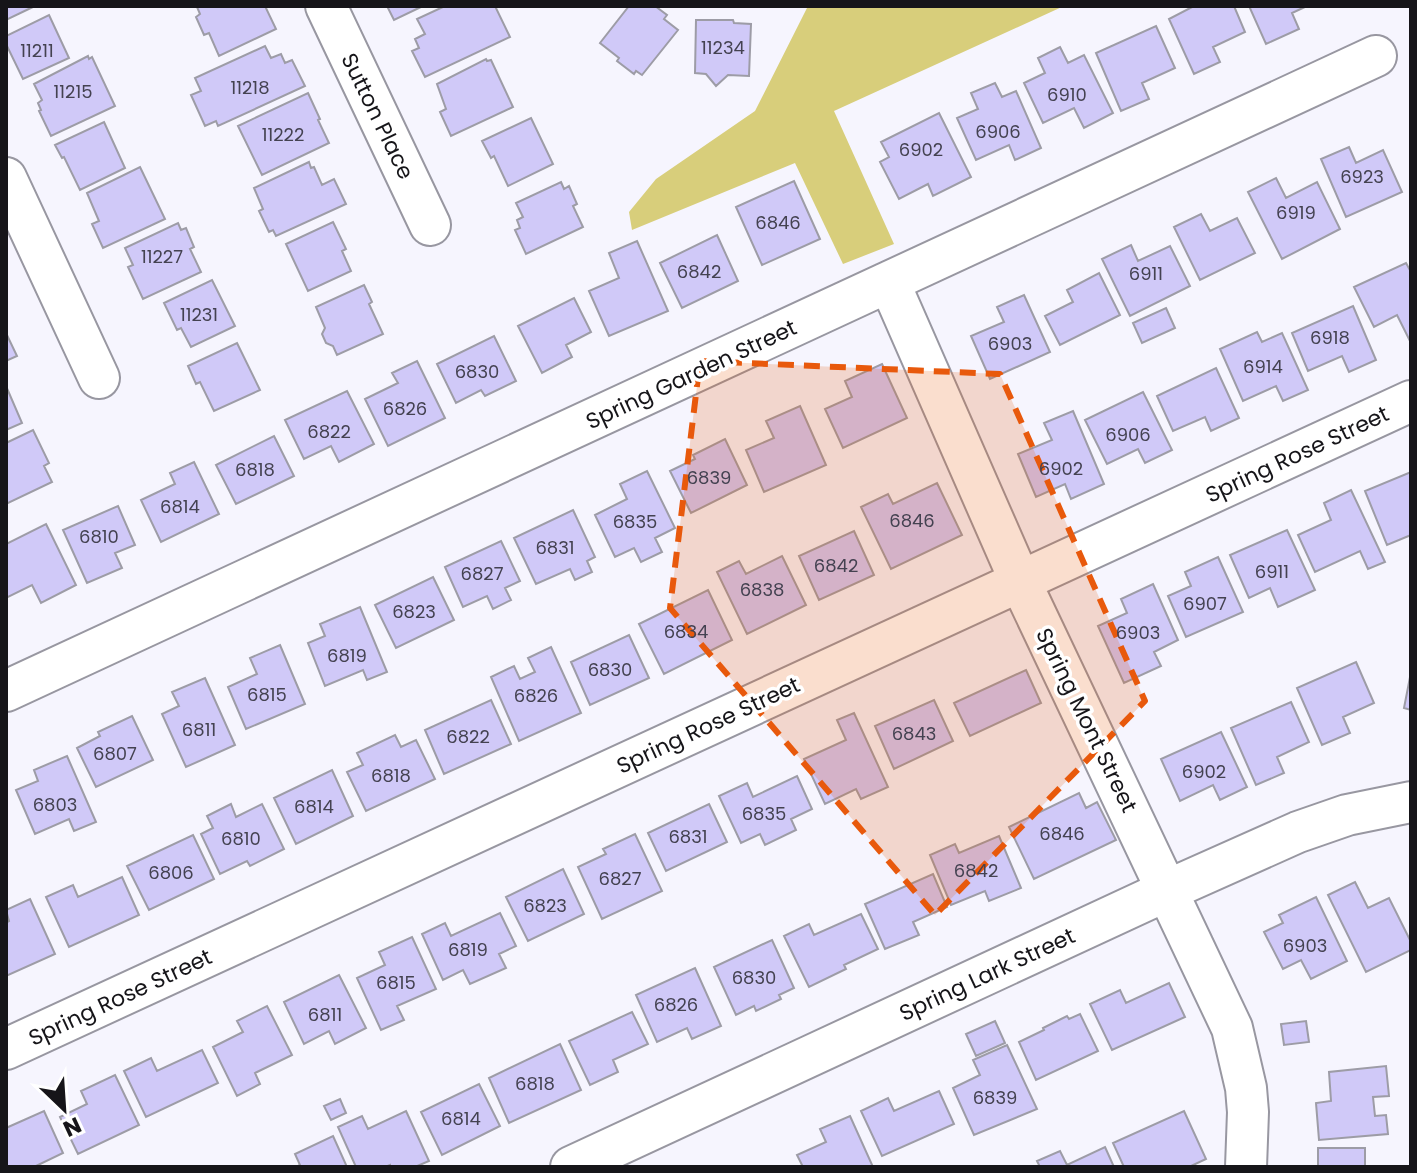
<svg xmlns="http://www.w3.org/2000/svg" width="1417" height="1173" viewBox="0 0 1417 1173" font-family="Poppins,sans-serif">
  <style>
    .green { fill: #d8ce7b }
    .building { fill: #d0c9f8; stroke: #9d9ca6; stroke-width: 2 }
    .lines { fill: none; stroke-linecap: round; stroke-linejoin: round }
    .minor-casing { stroke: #9897a1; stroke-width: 44 }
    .minor { stroke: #fff; stroke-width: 40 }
    .marked { fill: #e8590c; fill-opacity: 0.2; stroke: #e8590c; stroke-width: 6; stroke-dasharray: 16 10; stroke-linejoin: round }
    .labels { text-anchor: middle; stroke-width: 7; stroke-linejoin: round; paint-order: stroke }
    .number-label { font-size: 18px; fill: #444251 }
    .street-label { font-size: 22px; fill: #161519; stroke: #fff }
  </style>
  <rect width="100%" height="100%" fill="#f6f5fe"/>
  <path class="green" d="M808 6H1064L834 111 894 244 843 264 795 163 632 230 629 212 656 179 755 111Z"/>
  <path class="building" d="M6 6H35L6 20Z
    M199 6H265L276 29 219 56 209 33 204 35 196 17 200 14 197 7Z
    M387 6H423L394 20Z
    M445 6H495L510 37 425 77 412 51 419 48 415 39 425 34 417 19Z
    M629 6H655L667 15 664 19 678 30 642 75 636 71 634 74 617 61 619 58 600 43Z
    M1194 6H1234L1245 32 1213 47 1220 62 1194 74 1169 19Z
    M1249 6H1307L1292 13 1299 29 1266 44Z
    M49 15 69 58 23 79 6 44V36Z
    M696 20H733L734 23 751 24 749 76 728 75 716 86 706 74 695 73Z
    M1156 26 1175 68 1142 83 1149 99 1121 111 1096 53Z
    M265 46 271 58 281 54 285 63 292 60 305 86 218 126 216 121 205 126 191 95 201 91 195 78Z
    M1060 47 1068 63 1084 55 1113 113 1084 128 1074 108 1043 123 1024 83 1045 73 1038 58Z
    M88 56 89 59 92 57 115 106 51 136 39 111 41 110 38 103 42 100 34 84Z
    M486 59 487 61 491 60 513 107 451 136 440 112 446 109 437 84Z
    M995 83 1002 97 1016 91 1041 148 1015 160 1009 145 976 160 957 118 978 109 971 93Z
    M308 93 320 119 318 120 329 143 262 175 238 126Z
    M939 113 971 177 933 196 928 184 899 199 880 162 889 157 881 142Z
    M531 118 553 164 508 186 494 156 491 158 482 141Z
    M104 122 125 168 80 190 64 157 62 158 55 145Z
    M1349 147 1356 163 1383 150 1402 192 1346 217 1321 159Z
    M309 162 311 168 314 167 322 185 334 179 346 204 276 236 273 230 269 232 259 211 263 209 254 188Z
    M140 167 165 219 103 248 92 224 99 221 87 193Z
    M1276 178 1286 198 1317 182 1340 229 1282 259 1248 192Z
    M794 181 820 239 762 265 736 207Z
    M561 182 564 189 569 186 577 204 573 206 583 227 526 254 515 230 520 228 517 220 523 217 516 203Z
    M1201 214 1210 231 1237 218 1255 253 1200 280 1174 227Z
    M333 222 346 249 342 251 351 271 308 291 286 244Z
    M178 223 181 230 186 228 194 247 190 249 201 272 143 299 128 267 133 265 125 248Z
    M717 235 738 281 682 308 660 263Z
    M637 241 668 311 609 336 589 291 619 278 609 253Z
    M1131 245 1138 261 1170 246 1190 286 1130 316 1102 259Z
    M1406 263 1411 272V343L1397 315 1374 327 1354 287Z
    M1099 273 1120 315 1060 345 1045 316 1073 302 1067 290Z
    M212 280 235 326 191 347 181 328 177 330 164 303Z
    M364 285 372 302 369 304 383 334 337 355 333 346 326 343 322 334 325 328 316 307Z
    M1024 295 1050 352 990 379 971 336 1004 322 997 307Z
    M574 298 591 332 566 345 572 357 542 373 518 326Z
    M1353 306 1376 360 1349 372 1342 356 1308 371 1292 333Z
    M1166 308 1175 328 1142 343 1133 323Z
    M1257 332 1262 342 1282 333 1308 390 1283 401 1276 386 1243 401 1220 349Z
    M6 333 17 356 6 361Z
    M494 336 516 381 485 396 481 390 456 403 437 364Z
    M237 343 260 390 214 411 200 382 196 384 188 366Z
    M417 361 445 418 388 446 365 399 398 383 392 373Z
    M882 364 907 418 843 448 825 409 852 397 845 381Z
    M1216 368 1239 418 1211 431 1205 417 1173 431 1157 396Z
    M6 386 22 423 6 430Z
    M347 391 374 444 339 462 331 446 304 459 285 420Z
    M1143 392 1172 450 1145 463 1138 449 1107 464 1085 420Z
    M800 406 826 465 764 492 746 450 774 438 766 421Z
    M1073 411 1104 484 1071 499 1065 484 1036 497 1018 454 1052 440 1044 423Z
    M33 430 49 463 44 466 52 482 6 504V443Z
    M274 436 294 476 236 504 216 465Z
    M725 439 747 485 691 513 670 471 695 459 693 455Z
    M194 462 219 514 161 542 141 500 175 484 170 473Z
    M647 471 675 528 655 538 662 552 641 562 634 548 615 557 595 515 627 499 620 484Z
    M1411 472V535L1387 545 1365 491Z
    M937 483 962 535 891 569 861 507 888 494 893 504Z
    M1351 490 1385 562 1368 569 1360 551 1315 572 1298 535 1331 520 1324 503Z
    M118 506 135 545 115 553 122 568 87 583 63 530Z
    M573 510 595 557 587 561 592 572 575 580 570 569 536 584 514 538Z
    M46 524 76 585 41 603 32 585 6 598V544Z
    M1287 530 1315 590 1278 607 1270 588 1249 598 1230 555Z
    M854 531 874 575 819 600 799 556Z
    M501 541 520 581 505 588 511 600 493 609 487 596 463 607 445 567Z
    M782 556 806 605 747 634 717 572 739 561 746 574Z
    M1218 557 1243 612 1186 637 1168 596 1191 586 1185 572Z
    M433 577 454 620 396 648 375 605Z
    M1153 584 1178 640 1154 652 1161 666 1124 683 1098 626 1127 613 1121 599Z
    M708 590 732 640 664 674 639 624Z
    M360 607 387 672 367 680 363 670 325 686 308 643 325 636 320 624Z
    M629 635 649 678 590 705 571 662Z
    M280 645 305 704 246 729 228 687 257 674 250 658Z
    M551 647 581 713 519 741 491 677 514 666 520 679 535 672 528 658Z
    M1356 662 1374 703 1343 717 1350 733 1322 745 1297 688Z
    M1026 670 1041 703 970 736 954 703Z
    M1411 672V710L1404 708Z
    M205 678 235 745 186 767 162 714 179 706 172 692Z
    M491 700 511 744 444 774 425 730Z
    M934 700 953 741 894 769 875 726Z
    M1291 702 1309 742 1277 757 1284 773 1256 785 1231 728Z
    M854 713 888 787 861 799 856 789 825 804 804 759 846 740 837 720Z
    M132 716 153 760 96 787 77 748 100 736 98 732Z
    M1221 732 1247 787 1220 800 1213 785 1180 801 1161 759Z
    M395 735 401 747 416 740 435 779 366 811 347 772 363 765 357 753Z
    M67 756 96 822 74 831 69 819 35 834 16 790 38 781 34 770Z
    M332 770 353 816 296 844 274 798Z
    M797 776 812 809 791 819 796 830 765 845 760 834 741 843 719 796 747 783 753 797Z
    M1079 793 1086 808 1097 802 1116 840 1034 879 1009 827Z
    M231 804 236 817 262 804 284 849 250 866 247 861 220 874 201 834 213 828 207 816Z
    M709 804 727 842 666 871 648 833Z
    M635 834 662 891 602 919 578 867 606 854 603 849Z
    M193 835 214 879 149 910 127 866Z
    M999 836 1021 888 989 901 985 891 951 905 930 855 955 844 959 853Z
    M563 869 584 914 528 941 506 897Z
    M933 874 947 907 913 922 919 935 885 949 865 904Z
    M122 877 139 915 69 947 46 897 73 885 78 897Z
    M1355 882 1368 908 1389 898 1411 942V950L1366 972 1328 895Z
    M1316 897 1347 961 1311 979 1301 960 1283 969 1264 932 1283 923 1279 915Z
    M30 899 55 954 6 976V923L9 921 6 910Z
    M500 913 516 946 499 954 506 968 470 984 463 970 443 980 422 934 445 923 451 936Z
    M861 914 878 949 844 965 846 969 809 987 784 936 809 924 814 935Z
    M412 937 436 989 397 1006 404 1020 381 1030 357 978 385 965 379 952Z
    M772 940 794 988 779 995 781 999 756 1011 754 1006 736 1015 714 967Z
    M695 968 721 1026 692 1039 687 1028 657 1042 636 995Z
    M339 975 366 1028 335 1044 329 1031 304 1044 284 1002Z
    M1169 983 1185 1017 1112 1050 1090 1004 1120 990 1126 1003Z
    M267 1006 292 1055 255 1073 260 1084 237 1096 213 1047 243 1032 237 1021Z
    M632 1012 648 1044 613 1060 618 1072 590 1085 569 1041Z
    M1080 1014 1098 1051 1036 1080 1019 1042 1044 1030 1043 1028 1067 1016 1069 1019Z
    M995 1021 1005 1043 976 1056 966 1034Z
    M1306 1021 1309 1042 1284 1045 1281 1024Z
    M560 1044 581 1090 509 1123 489 1078Z
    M1007 1045 1037 1109 974 1135 953 1088 980 1075 973 1060Z
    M202 1050 218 1083 146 1117 124 1071 151 1058 157 1071Z
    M1386 1066 1389 1096 1373 1097 1375 1116 1386 1115 1388 1134 1319 1140 1316 1103 1331 1101 1329 1072Z
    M115 1075 139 1125 78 1154 60 1117 87 1104 81 1091Z
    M479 1084 500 1126 442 1155 421 1112Z
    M939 1091 954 1124 882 1156 861 1111 888 1098 894 1111Z
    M340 1099 346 1113 331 1120 324 1106Z
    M44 1111 63 1153 34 1167H6V1128Z
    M406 1111 429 1161 415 1167H390V1165L385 1167H356L338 1127 362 1116 368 1129Z
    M1184 1111 1206 1159 1189 1167H1124L1113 1143Z
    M850 1116 873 1167H803L797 1155 826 1142 820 1129Z
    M333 1136 347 1167H296L300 1165 295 1154Z
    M1105 1147 1114 1167H1040L1037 1161 1060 1151 1067 1165Z
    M1318 1148H1365V1167H1318Z"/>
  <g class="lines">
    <defs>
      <path id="minor" d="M326 6 430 225
        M6 178 99 378
        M889 282 1020 581 1232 1028 1246 1088 1248 1112 1246 1167
        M6 691 1376 56
        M6 1049 1411 401
        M571 1167 1168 890 1298 832 1347 815 1411 802"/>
    </defs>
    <use href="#minor" class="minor-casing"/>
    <use href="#minor" class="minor"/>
  </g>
  <path class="marked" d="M700 361 1000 374 1145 701 935 915 670 608Z"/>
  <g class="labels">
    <g class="number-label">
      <text x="723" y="54">11234</text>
      <text x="37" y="57">11211</text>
      <text x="250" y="94">11218</text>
      <text x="73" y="98">11215</text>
      <text x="1067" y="101">6910</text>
      <text x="998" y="138">6906</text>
      <text x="283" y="141">11222</text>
      <text x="921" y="156">6902</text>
      <text x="1362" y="183">6923</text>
      <text x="1296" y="219">6919</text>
      <text x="778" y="229">6846</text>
      <text x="162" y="263">11227</text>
      <text x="699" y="278">6842</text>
      <text x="1146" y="280">6911</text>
      <text x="199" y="321">11231</text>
      <text x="1330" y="344">6918</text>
      <text x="1010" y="350">6903</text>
      <text x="1263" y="373">6914</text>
      <text x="477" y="378">6830</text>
      <text x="405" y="415">6826</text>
      <text x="329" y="438">6822</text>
      <text x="1128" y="441">6906</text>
      <text x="1061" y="475">6902</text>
      <text x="255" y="476">6818</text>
      <text x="709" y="484">6839</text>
      <text x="180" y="513">6814</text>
      <text x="912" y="527">6846</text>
      <text x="635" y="528">6835</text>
      <text x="99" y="543">6810</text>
      <text x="555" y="554">6831</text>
      <text x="836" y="572">6842</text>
      <text x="1272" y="578">6911</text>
      <text x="482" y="580">6827</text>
      <text x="762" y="596">6838</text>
      <text x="1205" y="610">6907</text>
      <text x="414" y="618">6823</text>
      <text x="686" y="638">6834</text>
      <text x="1138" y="639">6903</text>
      <text x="347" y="662">6819</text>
      <text x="610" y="676">6830</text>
      <text x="267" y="701">6815</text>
      <text x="536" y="702">6826</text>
      <text x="199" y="736">6811</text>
      <text x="914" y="740">6843</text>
      <text x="468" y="743">6822</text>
      <text x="115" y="760">6807</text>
      <text x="1204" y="778">6902</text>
      <text x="391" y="782">6818</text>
      <text x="55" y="811">6803</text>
      <text x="314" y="813">6814</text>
      <text x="764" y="820">6835</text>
      <text x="1062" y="840">6846</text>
      <text x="688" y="843">6831</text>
      <text x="241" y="845">6810</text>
      <text x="976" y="877">6842</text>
      <text x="171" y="879">6806</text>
      <text x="620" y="885">6827</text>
      <text x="545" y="912">6823</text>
      <text x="1305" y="952">6903</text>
      <text x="468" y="956">6819</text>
      <text x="754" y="984">6830</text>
      <text x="396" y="989">6815</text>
      <text x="676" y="1011">6826</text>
      <text x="325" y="1021">6811</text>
      <text x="535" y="1090">6818</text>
      <text x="995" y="1104">6839</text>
      <text x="461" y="1125">6814</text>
    </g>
    <g class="street-label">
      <text transform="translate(378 116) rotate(64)" y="8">Sutton Place</text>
      <text transform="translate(691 374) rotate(-25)" y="8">Spring Garden Street</text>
      <text transform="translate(1297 454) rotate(-25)" y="8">Spring Rose Street</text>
      <text transform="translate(1087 720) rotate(64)" y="8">Spring Mont Street</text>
      <text transform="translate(708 725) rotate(-25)" y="8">Spring Rose Street</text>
      <text transform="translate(987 974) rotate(-25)" y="8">Spring Lark Street</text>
      <text transform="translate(120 997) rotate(-25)" y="8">Spring Rose Street</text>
    </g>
  </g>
  <rect width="1417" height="1173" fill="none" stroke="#161519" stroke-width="16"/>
  <g transform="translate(64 1109) rotate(155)" stroke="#ffffff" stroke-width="6" paint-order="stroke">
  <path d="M0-6L14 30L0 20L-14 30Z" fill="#161519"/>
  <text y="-12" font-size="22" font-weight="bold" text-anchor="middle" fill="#161519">N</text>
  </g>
</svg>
